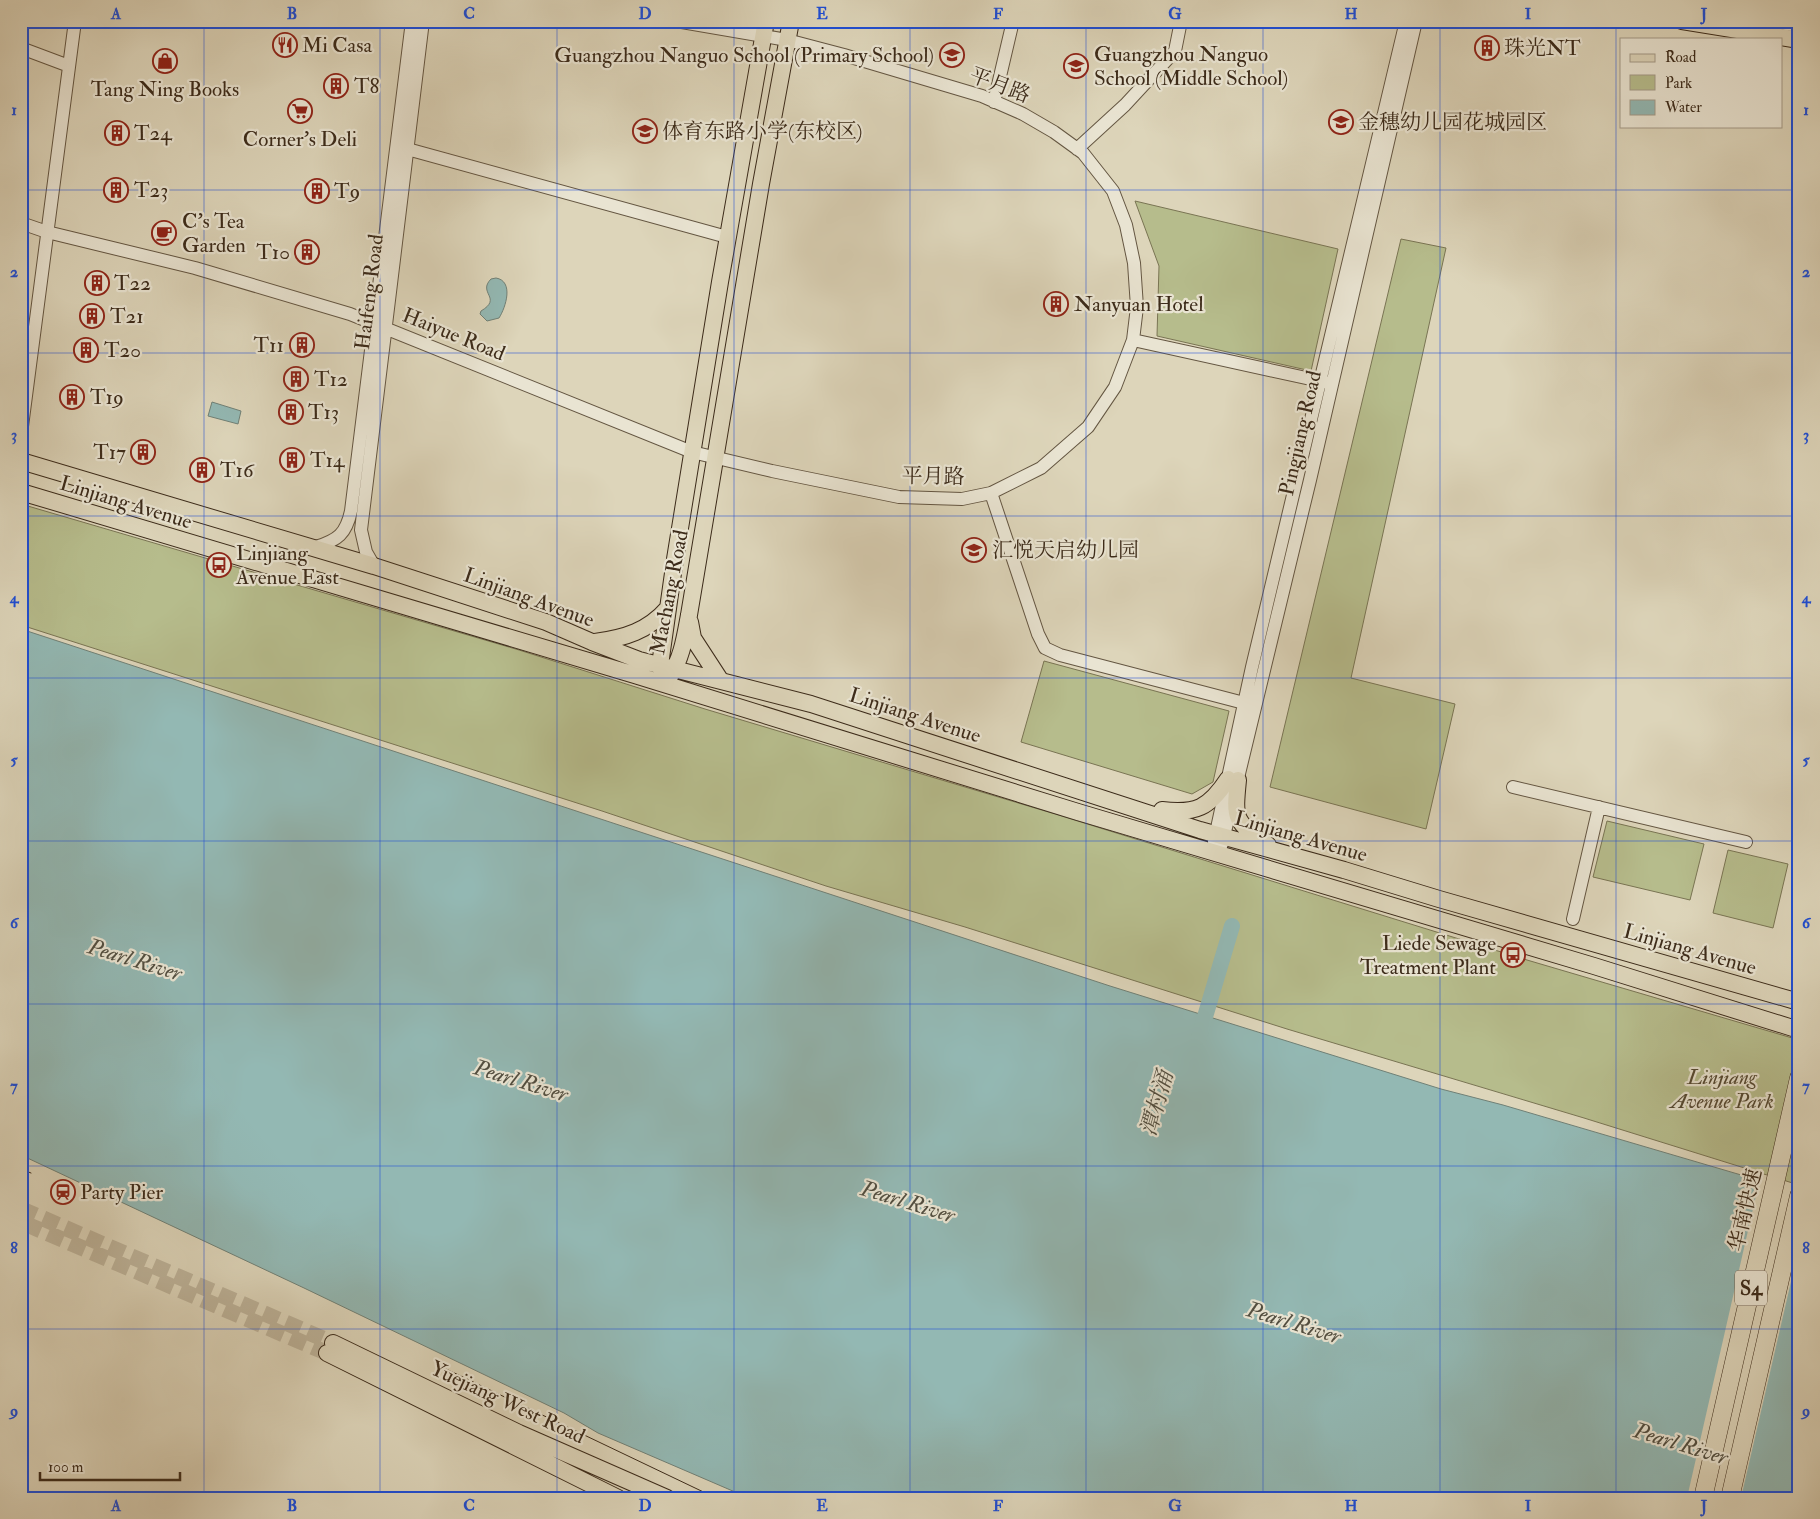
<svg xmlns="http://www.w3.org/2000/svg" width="1820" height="1519" viewBox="0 0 1820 1519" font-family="'IM FELL Double Pica','Noto Serif SC',serif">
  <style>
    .green { fill: #b6bc8c; stroke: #797453 }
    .water { fill: #93b8b3; stroke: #708076 }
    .pier { fill: #ddd5ba }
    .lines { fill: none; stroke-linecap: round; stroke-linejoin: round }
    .river { stroke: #93b8b3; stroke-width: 16 }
    .major-tunnel { stroke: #bdb39a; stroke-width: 16; stroke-dasharray: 16 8; stroke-linecap: butt }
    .minor-casing { stroke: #645642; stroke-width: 14 }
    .major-casing { stroke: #3c2b1a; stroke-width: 18 }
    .highway-casing { stroke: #3c2b1a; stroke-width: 19 }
    .minor { stroke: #e9e4d2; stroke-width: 12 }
    .major { stroke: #ddd5ba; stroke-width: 16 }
    .highway { stroke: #ddd5ba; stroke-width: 18 }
    .tram { stroke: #3c2b1a; stroke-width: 1 }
    .grid { fill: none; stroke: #1d4ed8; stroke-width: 1; stroke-opacity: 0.55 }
    .labels { text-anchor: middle; stroke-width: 4.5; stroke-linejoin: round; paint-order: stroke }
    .shield { fill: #e9e4d2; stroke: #706251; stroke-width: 1 }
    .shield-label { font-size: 20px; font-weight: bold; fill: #3c2b1a }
    .poi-label { font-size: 21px; fill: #3c2b1a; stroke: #e9e4d2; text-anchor: start }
    .street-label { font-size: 21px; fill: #3c2b1a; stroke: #e9e4d2 }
    .park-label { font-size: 21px; font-style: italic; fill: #544831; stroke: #e9e4d2 }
    .water-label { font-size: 22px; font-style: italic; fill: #524e40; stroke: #e9e4d2 }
    .neatline { fill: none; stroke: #1d4ed8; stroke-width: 2 }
    .grid-label { font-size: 16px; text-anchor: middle; font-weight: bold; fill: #1d4ed8 }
  </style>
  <rect width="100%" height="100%" fill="#ddd5ba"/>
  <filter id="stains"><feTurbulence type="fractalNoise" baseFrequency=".004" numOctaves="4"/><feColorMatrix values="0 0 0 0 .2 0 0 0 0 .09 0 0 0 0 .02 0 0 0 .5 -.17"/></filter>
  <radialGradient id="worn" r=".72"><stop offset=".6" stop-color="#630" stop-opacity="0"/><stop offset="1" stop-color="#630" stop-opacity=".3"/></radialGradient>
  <path class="green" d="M1135 201 1338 249 1311 371 1157 336 1159 266Z
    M1401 239 1446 248 1351 678 1455 704 1426 829 1270 787Z
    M21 504 519 650 705 709 1055 814 1527 960 1799 1040V1185L1584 1118 1287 1029 965 927 826 886 602 811 21 625Z
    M1044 661 1229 711 1213 782 1192 794 1021 742Z
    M1607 821 1704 844 1690 900 1593 877Z
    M1728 850 1788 864 1773 928 1713 913Z"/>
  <path class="water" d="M496 278C514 281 506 307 499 318L487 321 480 314 481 311C503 298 477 293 491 279Z
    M212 402 241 411 238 424 208 416Z
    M21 629 1110 986 1441 1089 1503 1105 1799 1192V1498H749L598 1433 564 1413 304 1288 21 1155Z"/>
  <path class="pier" d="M1760 1178 1799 1189V1247L1741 1498H1687Z"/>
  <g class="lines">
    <path class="river" d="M1199 1037 1232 926"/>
    <path class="major-tunnel" d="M21 1209 333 1343
      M26 1224 327 1353"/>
    <defs>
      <path id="minor" d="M1766 21 1799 26
        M21 48 69 66
        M994 102 1013 21
        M400 147 727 237
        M1077 149 1125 105 1175 51 1181 21
        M21 223 47 232 195 268 350 314 692 452 772 471 899 497 962 499 991 493 1041 468 1088 427 1115 387 1133 340 1137 307 1134 263 1126 225 1113 191 1083 153 1054 132 1023 114 982 96 844 55 787 40 676 21
        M1133 340 1329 383
        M21 434 75 21
        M991 493 1038 634 1045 648 1060 655 1244 703
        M316 547C338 540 346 534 351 511L412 21
        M374 566 366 552 361 530 423 21
        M1513 787 1746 842
        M1214 842 1252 667 1406 21
        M1222 844 1310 480 1416 21
        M1573 919 1599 807"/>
      <path id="major" d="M1682 21 1799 40
        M21 461 374 566 546 622 592 642 639 660 811 704 1200 830 1344 870 1439 899 1799 1002
        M21 492 635 675 1078 812 1594 966 1799 1030
        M690 622 693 638 721 681
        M595 642C625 638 648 631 668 608
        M662 674 660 665 675 559 720 282 766 21
        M670 676C682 658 685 636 689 615L761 184 791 21
        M1238 780C1234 820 1234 821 1268 845
        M1162 810C1196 814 1209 808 1228 779
        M333 1343 519 1433 667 1498
        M327 1353 618 1498"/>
      <path id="highway" d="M1703 1498 1799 1078
        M1730 1498 1799 1196"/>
    </defs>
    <use href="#minor" class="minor-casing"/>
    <use href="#major" class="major-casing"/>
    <use href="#highway" class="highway-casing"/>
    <use href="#minor" class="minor"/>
    <use href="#major" class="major"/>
    <use href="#highway" class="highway"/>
    <path class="tram" d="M21 1169 31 1173
      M444 1368 716 1498"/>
  </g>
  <path class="grid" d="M204 21V1498M380 21V1498M557 21V1498M734 21V1498M910 21V1498M1086 21V1498M1263 21V1498M1440 21V1498M1616 21V1498M21 190H1799M21 353H1799M21 516H1799M21 678H1799M21 841H1799M21 1004H1799M21 1166H1799M21 1329H1799"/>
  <defs>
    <symbol id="restaurant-ring" viewBox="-11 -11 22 22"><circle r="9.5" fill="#e9e4d2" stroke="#8f2418" stroke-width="1.5"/><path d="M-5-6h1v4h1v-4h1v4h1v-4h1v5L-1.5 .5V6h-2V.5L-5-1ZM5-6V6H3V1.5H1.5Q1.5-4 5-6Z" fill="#8f2418"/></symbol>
    <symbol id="building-ring" viewBox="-11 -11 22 22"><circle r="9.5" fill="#e9e4d2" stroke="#8f2418" stroke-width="1.5"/><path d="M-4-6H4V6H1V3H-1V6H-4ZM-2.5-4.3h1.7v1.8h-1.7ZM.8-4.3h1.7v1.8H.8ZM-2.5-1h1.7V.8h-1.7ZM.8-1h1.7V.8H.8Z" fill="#8f2418"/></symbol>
    <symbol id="school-ring" viewBox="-11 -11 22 22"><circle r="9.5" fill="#e9e4d2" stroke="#8f2418" stroke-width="1.5"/><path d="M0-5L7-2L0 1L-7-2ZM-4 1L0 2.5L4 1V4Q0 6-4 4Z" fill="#8f2418"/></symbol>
    <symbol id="shop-ring" viewBox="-11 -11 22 22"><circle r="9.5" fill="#e9e4d2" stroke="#8f2418" stroke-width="1.5"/><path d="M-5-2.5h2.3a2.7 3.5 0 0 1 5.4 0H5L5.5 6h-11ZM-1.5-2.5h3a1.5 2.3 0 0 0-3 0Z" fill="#8f2418"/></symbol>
    <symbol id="supermarket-ring" viewBox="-11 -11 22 22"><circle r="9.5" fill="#e9e4d2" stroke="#8f2418" stroke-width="1.5"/><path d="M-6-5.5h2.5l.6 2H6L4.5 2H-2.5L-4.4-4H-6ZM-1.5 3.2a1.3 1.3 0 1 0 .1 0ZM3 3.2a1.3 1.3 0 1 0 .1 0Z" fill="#8f2418"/></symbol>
    <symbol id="cafe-ring" viewBox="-11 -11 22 22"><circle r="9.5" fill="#e9e4d2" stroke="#8f2418" stroke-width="1.5"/><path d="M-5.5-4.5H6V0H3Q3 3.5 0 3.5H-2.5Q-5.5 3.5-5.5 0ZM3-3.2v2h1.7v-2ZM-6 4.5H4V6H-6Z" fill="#8f2418"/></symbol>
    <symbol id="bus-ring" viewBox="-11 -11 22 22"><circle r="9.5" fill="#e9e4d2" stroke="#8f2418" stroke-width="1.5"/><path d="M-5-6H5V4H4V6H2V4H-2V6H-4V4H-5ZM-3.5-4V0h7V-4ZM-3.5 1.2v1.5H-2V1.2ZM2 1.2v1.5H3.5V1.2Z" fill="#8f2418"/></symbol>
    <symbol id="station-ring" viewBox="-11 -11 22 22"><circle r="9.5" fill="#e9e4d2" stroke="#8f2418" stroke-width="1.5"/><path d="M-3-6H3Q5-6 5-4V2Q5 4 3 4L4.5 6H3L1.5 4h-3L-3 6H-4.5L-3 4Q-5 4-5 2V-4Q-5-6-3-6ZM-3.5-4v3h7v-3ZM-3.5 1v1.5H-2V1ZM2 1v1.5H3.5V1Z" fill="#8f2418"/></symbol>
  </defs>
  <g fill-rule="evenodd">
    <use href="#restaurant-ring" x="271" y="31" width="28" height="28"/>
    <use href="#building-ring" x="1473" y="34" width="28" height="28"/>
    <use href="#school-ring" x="938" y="41" width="28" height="28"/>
    <use href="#shop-ring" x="151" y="47" width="28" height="28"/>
    <use href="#school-ring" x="1062" y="52" width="28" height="28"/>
    <use href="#building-ring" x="322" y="72" width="28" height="28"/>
    <use href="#supermarket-ring" x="286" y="97" width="28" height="28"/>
    <use href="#school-ring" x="1327" y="108" width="28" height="28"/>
    <use href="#school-ring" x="631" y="117" width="28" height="28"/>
    <use href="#building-ring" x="103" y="119" width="28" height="28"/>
    <use href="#building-ring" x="102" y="176" width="28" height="28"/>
    <use href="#building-ring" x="303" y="177" width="28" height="28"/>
    <use href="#cafe-ring" x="150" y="219" width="28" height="28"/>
    <use href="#building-ring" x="293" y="238" width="28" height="28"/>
    <use href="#building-ring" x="83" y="269" width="28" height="28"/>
    <use href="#building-ring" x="1042" y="290" width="28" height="28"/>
    <use href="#building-ring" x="78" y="302" width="28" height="28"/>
    <use href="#building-ring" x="288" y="331" width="28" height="28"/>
    <use href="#building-ring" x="72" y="336" width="28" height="28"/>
    <use href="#building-ring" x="282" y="365" width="28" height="28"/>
    <use href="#building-ring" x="58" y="383" width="28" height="28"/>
    <use href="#building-ring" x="277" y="398" width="28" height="28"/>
    <use href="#building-ring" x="129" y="438" width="28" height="28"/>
    <use href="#building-ring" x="278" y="446" width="28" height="28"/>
    <use href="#building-ring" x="188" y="456" width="28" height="28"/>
    <use href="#school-ring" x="960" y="536" width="28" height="28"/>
    <use href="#bus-ring" x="205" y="551" width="28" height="28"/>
    <use href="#bus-ring" x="1499" y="941" width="28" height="28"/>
    <use href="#station-ring" x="49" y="1178" width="28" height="28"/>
  </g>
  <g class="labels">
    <rect class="shield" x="1735" y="1270.5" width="32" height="35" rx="4"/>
    <g class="shield-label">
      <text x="1751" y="1295">S4</text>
    </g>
    <g class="poi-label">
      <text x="302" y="52">Mi Casa</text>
      <text x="1504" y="55">珠光NT</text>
      <text x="1094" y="61">Guangzhou Nanguo<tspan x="1094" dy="24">School (Middle School)</tspan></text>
      <text x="934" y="62" text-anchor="end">Guangzhou Nanguo School (Primary School)</text>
      <text x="354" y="93">T8</text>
      <text x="165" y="96" text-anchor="middle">Tang Ning Books</text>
      <text x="1358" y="129">金穗幼儿园花城园区</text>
      <text x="662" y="138">体育东路小学(东校区)</text>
      <text x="134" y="140">T24</text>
      <text x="300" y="146" text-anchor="middle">Corner's Deli</text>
      <text x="134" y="197">T23</text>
      <text x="334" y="198">T9</text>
      <text x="182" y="228">C's Tea<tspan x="182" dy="24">Garden</tspan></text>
      <text x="290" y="259" text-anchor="end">T10</text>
      <text x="114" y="290">T22</text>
      <text x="1074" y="311">Nanyuan Hotel</text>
      <text x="110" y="323">T21</text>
      <text x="284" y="352" text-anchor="end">T11</text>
      <text x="104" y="357">T20</text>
      <text x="314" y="386">T12</text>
      <text x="90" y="404">T19</text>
      <text x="308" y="419">T13</text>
      <text x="126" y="459" text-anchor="end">T17</text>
      <text x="310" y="467">T14</text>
      <text x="220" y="477">T16</text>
      <text x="992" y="557">汇悦天启幼儿园</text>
      <text x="236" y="560">Linjiang<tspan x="236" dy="24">Avenue East</tspan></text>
      <text x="1496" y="950" text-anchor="end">Liede Sewage<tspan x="1496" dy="24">Treatment Plant</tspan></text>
      <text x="80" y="1199">Party Pier</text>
    </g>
    <g class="street-label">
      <text transform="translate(1000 85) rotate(21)" y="7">平月路</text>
      <text transform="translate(369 292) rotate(-83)" y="7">Haifeng Road</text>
      <text transform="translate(454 334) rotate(22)" y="7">Haiyue Road</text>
      <text transform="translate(1300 433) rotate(-77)" y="7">Pingjiang Road</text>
      <text transform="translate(933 476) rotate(1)" y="7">平月路</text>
      <text transform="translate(126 502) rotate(17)" y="7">Linjiang Avenue</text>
      <text transform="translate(669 592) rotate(-79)" y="7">Machang Road</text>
      <text transform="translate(529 597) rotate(20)" y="7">Linjiang Avenue</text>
      <text transform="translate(915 715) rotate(18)" y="7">Linjiang Avenue</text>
      <text transform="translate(1301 836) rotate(16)" y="7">Linjiang Avenue</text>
      <text transform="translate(1690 949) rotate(16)" y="7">Linjiang Avenue</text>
      <text transform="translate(1745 1210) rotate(-77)" y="7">华南快速</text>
      <text transform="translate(508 1402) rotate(25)" y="7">Yuejiang West Road</text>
    </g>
    <g class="park-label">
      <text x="1722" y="1084">Linjiang<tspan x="1722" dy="24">Avenue Park</tspan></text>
    </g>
    <g class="water-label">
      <text transform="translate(135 959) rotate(17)" y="8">Pearl River</text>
      <text transform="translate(521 1080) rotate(17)" y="8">Pearl River</text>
      <text transform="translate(1156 1103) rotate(-74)" y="8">潭村涌</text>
      <text transform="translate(908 1201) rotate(17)" y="8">Pearl River</text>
      <text transform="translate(1294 1322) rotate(17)" y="8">Pearl River</text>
      <text transform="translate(1681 1443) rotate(17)" y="8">Pearl River</text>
    </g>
  </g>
  <rect width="1820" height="1519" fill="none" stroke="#ddd5ba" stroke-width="55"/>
  <rect x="1620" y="38" width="162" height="90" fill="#e9e4d2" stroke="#a49a88"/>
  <rect x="1630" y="54" width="25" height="8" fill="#ddd5ba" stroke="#a49a88"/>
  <text x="1665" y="62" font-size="15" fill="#3c2b1a">Road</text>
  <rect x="1630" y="75" width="25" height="15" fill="#b6bc8c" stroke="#a49a88"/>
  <text x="1665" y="88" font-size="15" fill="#3c2b1a">Park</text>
  <rect x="1630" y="100" width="25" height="15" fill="#93b8b3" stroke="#a49a88"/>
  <text x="1665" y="112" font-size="15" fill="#3c2b1a">Water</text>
  <path d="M40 1472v8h140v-8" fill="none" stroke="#3c2b1a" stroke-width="2.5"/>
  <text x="48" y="1472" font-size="15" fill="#3c2b1a" stroke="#e9e4d2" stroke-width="4" paint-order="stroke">100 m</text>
  <rect x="28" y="28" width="1764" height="1464" class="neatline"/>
  <g class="grid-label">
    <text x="116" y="19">A</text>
    <text x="292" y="19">B</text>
    <text x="469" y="19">C</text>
    <text x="645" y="19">D</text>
    <text x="822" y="19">E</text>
    <text x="998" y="19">F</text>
    <text x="1175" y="19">G</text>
    <text x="1351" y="19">H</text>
    <text x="1528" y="19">I</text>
    <text x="1704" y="19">J</text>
    <text x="14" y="115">1</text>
    <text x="1806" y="115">1</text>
    <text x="14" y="277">2</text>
    <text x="1806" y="277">2</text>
    <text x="14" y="440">3</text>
    <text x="1806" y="440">3</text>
    <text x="14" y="603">4</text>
    <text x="1806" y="603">4</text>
    <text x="14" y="765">5</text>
    <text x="1806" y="765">5</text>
    <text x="14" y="928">6</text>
    <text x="1806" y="928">6</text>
    <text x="14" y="1091">7</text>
    <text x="1806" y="1091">7</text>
    <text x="14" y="1253">8</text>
    <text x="1806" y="1253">8</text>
    <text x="14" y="1416">9</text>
    <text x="1806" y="1416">9</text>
    <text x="116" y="1511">A</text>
    <text x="292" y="1511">B</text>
    <text x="469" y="1511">C</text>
    <text x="645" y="1511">D</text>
    <text x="822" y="1511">E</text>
    <text x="998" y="1511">F</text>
    <text x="1175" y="1511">G</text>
    <text x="1351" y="1511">H</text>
    <text x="1528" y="1511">I</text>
    <text x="1704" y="1511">J</text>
  </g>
  <rect width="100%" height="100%" filter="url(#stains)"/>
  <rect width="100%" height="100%" fill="url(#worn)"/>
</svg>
